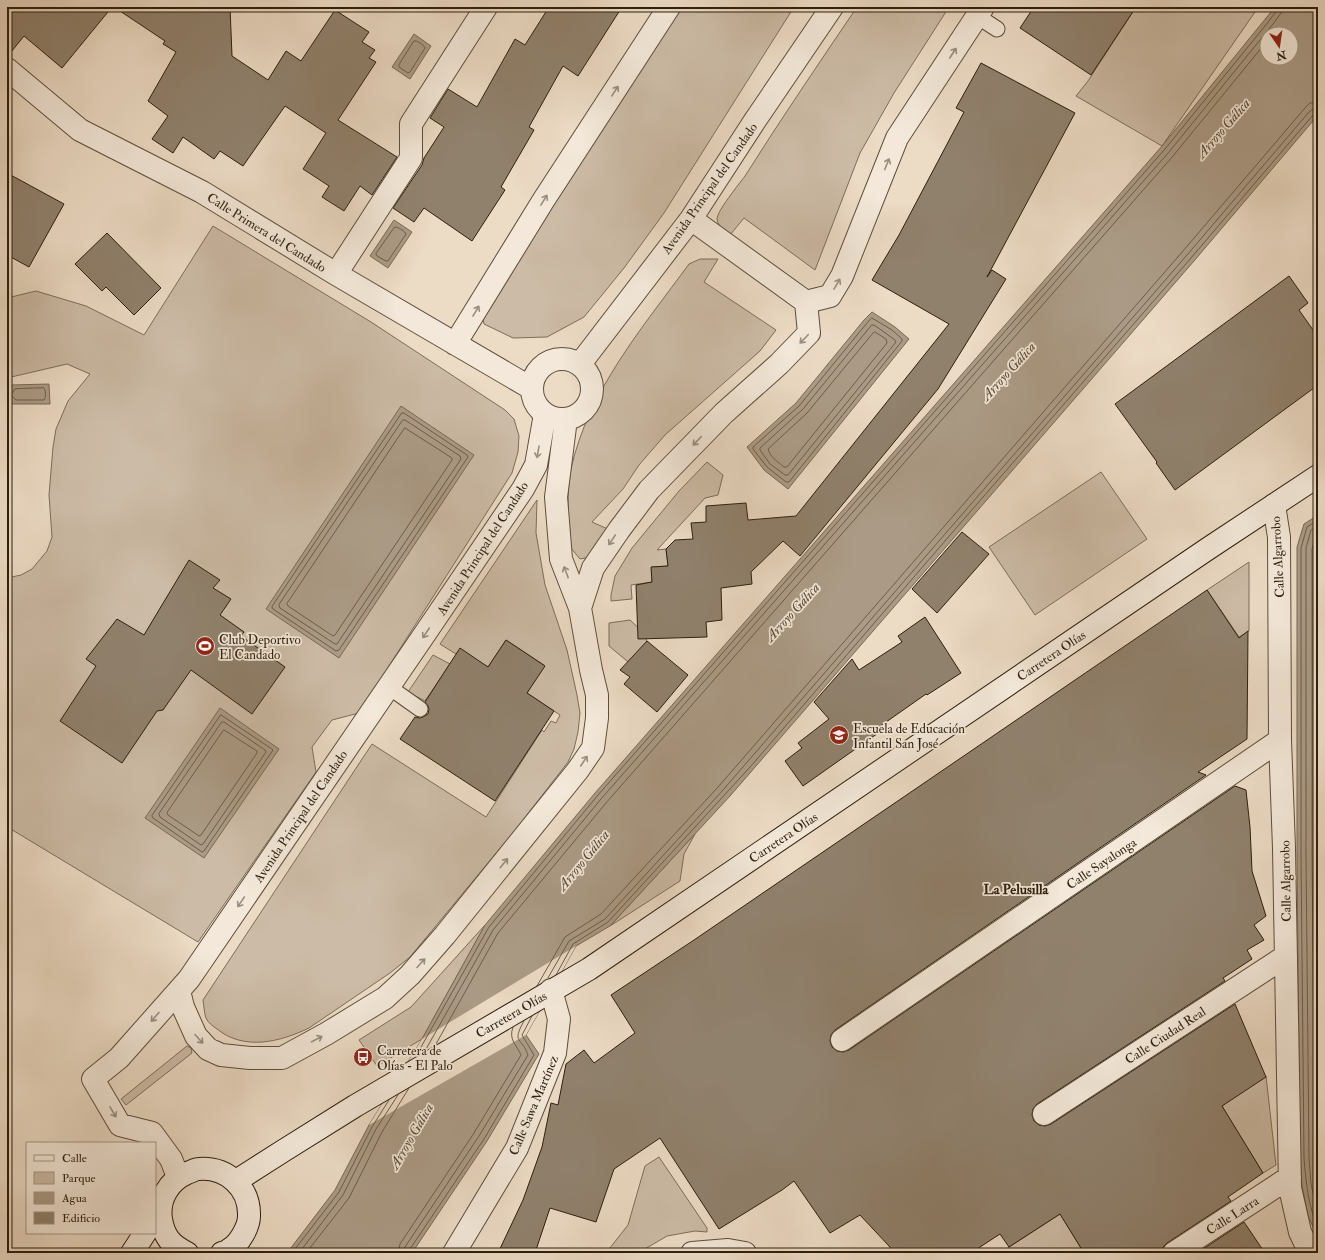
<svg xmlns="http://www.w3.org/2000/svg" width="1325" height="1260" viewBox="0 0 1325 1260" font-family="'IM FELL Double Pica',serif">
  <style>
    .green { fill: #ccbba6; stroke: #7c6d5a }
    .water { fill: #ab9b86; stroke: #796956; fill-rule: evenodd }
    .pier { fill: #ecdbc5 }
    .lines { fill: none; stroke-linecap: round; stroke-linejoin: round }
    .shore { stroke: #6c5d4a; stroke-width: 1 }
    .building { fill: #90816d; stroke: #2d1f0d }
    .lane-casing { stroke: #5d4e3b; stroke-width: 17 }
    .street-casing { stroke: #5d4e3b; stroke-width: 24 }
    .secondary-casing { stroke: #2d1f0d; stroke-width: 24 }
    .lane { stroke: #f3e8d9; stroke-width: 15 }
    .street { stroke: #f3e8d9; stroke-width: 22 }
    .secondary { stroke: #f3e8d9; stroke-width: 22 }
    .oneway { stroke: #9a8e7d }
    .labels { text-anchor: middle; stroke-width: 3.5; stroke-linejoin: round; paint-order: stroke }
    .street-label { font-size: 13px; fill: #2d1f0d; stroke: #f3e8d9 }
    .poi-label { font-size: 13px; fill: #2d1f0d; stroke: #f3e8d9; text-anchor: start }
    .water-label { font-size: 14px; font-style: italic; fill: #594a37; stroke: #f3e8d9 }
    .neighbourhood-label { font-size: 14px; font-weight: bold; fill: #2d1f0d; stroke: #f3e8d9 }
  </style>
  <rect width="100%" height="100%" fill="#ecdbc5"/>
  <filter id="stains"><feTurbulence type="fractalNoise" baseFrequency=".005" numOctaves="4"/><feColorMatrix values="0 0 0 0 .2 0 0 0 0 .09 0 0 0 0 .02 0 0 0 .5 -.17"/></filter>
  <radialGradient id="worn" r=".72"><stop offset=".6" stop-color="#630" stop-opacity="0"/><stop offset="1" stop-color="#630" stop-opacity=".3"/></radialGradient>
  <path class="green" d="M680 7H794L664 213 624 268 584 317 547 337 513 338 484 324 482 315 635 80Z
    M857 7H949L894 93 860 153 815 270 744 218 730 235C725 231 718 227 717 219 717 211 739 184 745 176 781 119 819 63 857 7Z
    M1136 7H1248L1255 12 1162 146 1076 96 1088 81Z
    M213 226 371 322 505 410 514 419 519 436 518 452 512 473 359 713 332 720 312 747 316 772 198 942 9 828 7 832V578L21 575 32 569 47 551 52 537 49 495 53 447 56 429 68 401 90 374 67 364 7 378V298L36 291 86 306 144 335Z
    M700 259H718L704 282 776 330 760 351 665 435 639 465 623 489 592 522 610 530 590 557 580 559C577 555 573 551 570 547 565 540 567 515 568 506 568 494 569 481 571 469 588 391 643 327 689 264Z
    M707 462 723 475 718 495 705 498 657 550 666 549 668 566 652 567V582L631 585 632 599 611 601V595L615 576 632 548 679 491Z
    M1101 472 1147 539 1035 615 989 547Z
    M537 500 536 533 545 585 567 650 577 695 580 713 578 732 574 749 568 762 512 834 410 957 390 973 309 1028C280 1042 244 1051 217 1029 213 1026 208 1023 206 1018 204 1013 204 1005 203 1000L372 744 486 817 542 730 544 732 551 721 556 723 560 715 527 693 544 665 506 640 488 667 460 649 456 654 440 644Z
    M1249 562V631L1239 637 1207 590Z
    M630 620 645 634 653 667 645 676 609 646V623Z
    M433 655 450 664 425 701 408 692Z
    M695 834 684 854 680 881 610 926Z
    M485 925 422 1039 377 1066 359 1040 411 1007Z
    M187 1046 191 1048 192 1053 126 1105 121 1099Z
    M1266 1076 1276 1165 1263 1173 1222 1106Z
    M659 1157 707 1228V1232L695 1231 667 1236 638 1253H606L628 1225 645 1166Z
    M1060 1214 1084 1253H1000Z"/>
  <path class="water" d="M1275 7H1318V115L1194 261 730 796 610 926 576 946 526 1035 539 1054 487 1141 412 1253H287L335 1190 369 1125 422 1039 485 925 595 793 1162 146ZM1267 34H1291V58H1267Z
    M414 34 431 46 410 79 392 67Z
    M394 220 412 232 388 268 370 256Z
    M872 312 895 327 909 339 788 489 764 470 747 447 796 403 864 320Z
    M49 384 50 404H11L10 399 7 398V391L10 390V385Z
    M401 406 474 455 339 658 266 609Z
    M1318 515V1238L1308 1216 1302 1185 1300 1158 1297 855V547L1304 524Z
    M220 708 279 749 204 858 145 818Z"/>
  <path class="pier" d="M576 946 526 1035 369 1125 422 1039Z"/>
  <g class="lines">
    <path class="shore" d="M414 41C417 40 424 45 425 48L410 72 408 73 399 67V65Z
      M395 227C398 227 405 231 406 234L388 261H386L377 256 376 254Z
      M872 318 892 330 902 339V341L789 482H786L767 467 753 449V447L799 406 867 323Z
      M872 325H874L895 340 896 342 788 475H785L770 464 760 450V448L803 409Z
      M875 332 886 339 887 343 787 467H784C778 462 770 457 768 449L807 413 873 333Z
      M44 388C46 390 46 398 44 400H16L11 395 15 389Z
      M402 413H404L467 455 468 457 339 650 336 651 273 609 272 607Z
      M403 420H405L460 456 461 459 337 644H335L280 608 279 605Z
      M405 428 452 458V460L335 635 333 636 288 606 287 604Z
      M1318 520 1307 527 1301 548V855L1304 1158C1306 1182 1308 1206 1318 1228
      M1318 526 1311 530 1306 548V855L1309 1158 1311 1184 1318 1215
      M1318 533 1316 534 1312 549V855L1315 1158 1318 1188
      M221 715 272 749 273 750 204 851 202 852 153 818 152 816Z
      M222 722H224L265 750 266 752 203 844 201 845 160 817 159 814Z
      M224 730 257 751V753L201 835 199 836 168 815 167 813Z
      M556 975 573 944 608 922 751 766 957 527 1191 258 1313 115 1318 113
      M548 978 569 941 605 919 723 790 1187 255 1309 112 1313 109 1318 108
      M537 986 565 937 601 914 719 786 1183 251 1305 108 1310 103 1318 102
      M436 1044 498 933 606 803 1173 156 1267 41
      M425 1051 493 930 601 799 1169 152 1273 24 1281 13 1282 7
      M416 1056 489 927 598 795 1165 149 1269 21 1277 10V7
      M292 1253 339 1192 372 1127 389 1100
      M299 1253 343 1195 376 1129 398 1095
      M306 1253 349 1198 382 1132 409 1088
      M398 1253 400 1244 474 1133 521 1055C517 1045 508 1040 513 1027
      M404 1253 405 1247 479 1136 528 1055C522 1037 511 1044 524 1021
      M409 1253 410 1249 484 1139 534 1055 522 1035 532 1016"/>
  </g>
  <path class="building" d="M17 7H112L62 68 24 36 7 57V19Z
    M114 7H230L232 56 268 80 286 51 301 61 335 10 369 32 362 42 375 50 369 58 376 62 338 120 397 157 372 195 360 186 344 211 322 197 329 186 303 169 326 133 285 106 243 166 220 151 214 159 183 137 173 153 152 139 168 116 148 101 176 52 163 44 165 41Z
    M549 7H622L578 76 563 66 529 127 534 130 501 187 505 190 472 241 424 208 414 222 393 208 422 165 424 158 444 127 430 118 448 89 477 107 515 39 525 45Z
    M1034 7H1136L1091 75 1020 28Z
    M981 63 1075 113 987 277 992 270 1006 279 938 389 800 556 783 541 751 572 752 584 721 588 722 620 706 622 707 637 638 639 636 585 652 582 651 567 668 566 666 549 675 540 693 539 691 523 706 522V506L746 503 748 520 796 516 949 324 872 280 899 235 964 112 956 108Z
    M7 173 64 204 29 267 7 255Z
    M107 233 161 288 134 315 106 287 102 291 75 264Z
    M1289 276 1308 303 1299 310 1318 337V385L1175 490 1156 463 1157 462 1115 404Z
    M962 532 989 554 937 613 912 589Z
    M189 560 220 580 213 588 231 599 220 615 244 632 241 636 285 667 252 714 191 670 163 710 157 711 122 763 60 721 96 666 86 659 117 619 144 635Z
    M1207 590 1239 638 1248 631 1247 739 1198 772 1206 775 835 1030 831 1035 830 1041 832 1047 837 1051 843 1052 849 1050 1235 786 1246 790 1250 827 1252 871 1266 916 1254 925 1264 940 1247 950 1252 959 1223 978 1225 981 1037 1104 1033 1109 1032 1115 1034 1121 1039 1125 1045 1126 1051 1124 1235 1004 1266 1077 1222 1106 1263 1173 1228 1197 1231 1201 1167 1243 1163 1247 1162 1253H1084L1060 1214 1009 1247 1000 1234 971 1253H894L889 1246 860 1215 830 1233 794 1181 782 1190 719 1229 660 1138 614 1169 596 1222 550 1208 535 1253H498L523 1200 542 1147 551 1103 558 1105 566 1064 584 1050 594 1063 635 1033 611 995 694 940Z
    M925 617 961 673 927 695 926 694 879 727 881 731 803 786 785 761 802 748 798 743 829 719 814 702 852 659 859 670 902 642 898 636Z
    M506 640 545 666 527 693 554 711 495 801 400 739 415 717 420 718 423 717 428 714 429 709 428 706 425 702 460 648 488 667Z
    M647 641 688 675 657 712 624 684 630 677 620 670Z
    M1244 1222 1265 1253H1197Z"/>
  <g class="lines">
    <defs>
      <path id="lane" d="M977 16 997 29
        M389 687 420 709"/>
      <path id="street" d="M7 69 80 130 202 192 336 274 531 388
        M336 274 411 158V124L486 7
        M806 302 830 296 842 276 897 138 983 7
        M455 344 543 201 669 7
        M532 389a30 30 0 1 1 60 0a30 30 0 1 1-60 0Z
        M580 364 691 219 754 122 832 7
        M1274 505 1279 537 1280 740 1284 848 1290 1188 1300 1232 1310 1253
        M580 608 593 568 619 530 649 490 724 413 779 364 809 333 806 302 691 219
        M179 991 183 1007 196 1036 208 1049 221 1055 250 1058H282L326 1034 385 998 410 975 445 935 578 770 593 748 597 718V695L591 670 580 608 561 559 556 497 566 419
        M842 1040 1280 740
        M1044 1114 1286 956
        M178 1177 171 1159 152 1133 120 1125 93 1079 119 1058 189 979 422 638 523 489 536 465 545 414
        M454 1253 517 1148 555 1053 559 1019 551 990
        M692 1253 728 1250 745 1253
        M1174 1253 1290 1177"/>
      <path id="secondary" d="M236 1181 283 1151 355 1106 589 969 1209 548 1318 476
        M132 1253 145 1233
        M187 1253C171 1245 164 1237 161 1219 158 1199 169 1181 187 1173 191 1172 195 1169 199 1169 226 1167 250 1187 249 1216 249 1227 239 1244 230 1249 228 1251 225 1252 222 1253"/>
    </defs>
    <use href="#lane" class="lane-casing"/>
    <use href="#street" class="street-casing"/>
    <use href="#secondary" class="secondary-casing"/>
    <use href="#lane" class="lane"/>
    <use href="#street" class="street"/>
    <use href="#secondary" class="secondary"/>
  </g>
  <defs><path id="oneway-shaft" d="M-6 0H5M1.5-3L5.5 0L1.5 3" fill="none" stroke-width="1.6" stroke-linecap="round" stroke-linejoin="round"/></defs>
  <g class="oneway">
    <use href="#oneway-shaft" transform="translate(953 53) rotate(-57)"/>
    <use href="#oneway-shaft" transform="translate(615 91) rotate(-57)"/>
    <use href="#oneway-shaft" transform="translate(887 164) rotate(-68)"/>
    <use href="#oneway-shaft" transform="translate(544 200) rotate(-58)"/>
    <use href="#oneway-shaft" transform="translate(837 284) rotate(-60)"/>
    <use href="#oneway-shaft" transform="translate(476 311) rotate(-59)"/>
    <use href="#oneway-shaft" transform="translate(804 339) rotate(134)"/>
    <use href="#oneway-shaft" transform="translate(697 441) rotate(134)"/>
    <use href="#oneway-shaft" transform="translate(538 452) rotate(100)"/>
    <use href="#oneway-shaft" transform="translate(612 540) rotate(124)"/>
    <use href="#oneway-shaft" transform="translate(566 572) rotate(-111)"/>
    <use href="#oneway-shaft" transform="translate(426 633) rotate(124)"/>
    <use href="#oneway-shaft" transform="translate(584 761) rotate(-57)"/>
    <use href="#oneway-shaft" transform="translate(504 863) rotate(-51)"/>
    <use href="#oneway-shaft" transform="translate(241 902) rotate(124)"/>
    <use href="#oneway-shaft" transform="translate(421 963) rotate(-48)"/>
    <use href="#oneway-shaft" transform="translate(155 1017) rotate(131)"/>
    <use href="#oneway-shaft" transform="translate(199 1039) rotate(48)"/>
    <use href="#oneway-shaft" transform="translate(317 1039) rotate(-28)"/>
    <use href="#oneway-shaft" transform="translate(113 1112) rotate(59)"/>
  </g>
  <defs>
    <symbol id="stadium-disc" viewBox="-11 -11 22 22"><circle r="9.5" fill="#8f2418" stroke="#f3e8d9"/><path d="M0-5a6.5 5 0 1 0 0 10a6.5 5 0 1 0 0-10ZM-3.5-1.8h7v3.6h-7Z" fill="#fff"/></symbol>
    <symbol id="school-disc" viewBox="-11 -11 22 22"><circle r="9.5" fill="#8f2418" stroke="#f3e8d9"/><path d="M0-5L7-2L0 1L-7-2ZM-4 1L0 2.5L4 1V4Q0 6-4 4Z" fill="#fff"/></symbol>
    <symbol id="bus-disc" viewBox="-11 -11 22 22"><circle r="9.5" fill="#8f2418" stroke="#f3e8d9"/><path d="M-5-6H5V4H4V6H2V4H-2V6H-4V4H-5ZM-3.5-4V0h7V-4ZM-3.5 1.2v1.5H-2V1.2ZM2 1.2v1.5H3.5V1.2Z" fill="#fff"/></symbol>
  </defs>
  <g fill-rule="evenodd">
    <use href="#stadium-disc" x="194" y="635" width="22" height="22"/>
    <use href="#school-disc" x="828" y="724" width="22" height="22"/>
    <use href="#bus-disc" x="352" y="1046" width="22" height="22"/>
  </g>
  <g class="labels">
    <g class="street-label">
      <text transform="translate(709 188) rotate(-55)" y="5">Avenida Principal del Candado</text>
      <text transform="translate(267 232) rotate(32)" y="5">Calle Primera del Candado</text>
      <text transform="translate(482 548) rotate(-57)" y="5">Avenida Principal del Candado</text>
      <text transform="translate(1277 557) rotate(-93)" y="5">Calle Algarrobo</text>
      <text transform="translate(1051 655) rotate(-34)" y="5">Carretera Olías</text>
      <text transform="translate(300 816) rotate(-56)" y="5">Avenida Principal del Candado</text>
      <text transform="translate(783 837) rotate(-34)" y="5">Carretera Olías</text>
      <text transform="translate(1101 863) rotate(-34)" y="5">Calle Sayalonga</text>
      <text transform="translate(1285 881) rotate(-91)" y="5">Calle Algarrobo</text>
      <text transform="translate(511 1014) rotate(-30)" y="5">Carretera Olías</text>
      <text transform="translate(1165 1035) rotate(-33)" y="5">Calle Ciudad Real</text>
      <text transform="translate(533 1105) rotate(-67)" y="5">Calle Sawa Martínez</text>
      <text transform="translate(1232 1215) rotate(-33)" y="5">Calle Larra</text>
    </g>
    <g class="poi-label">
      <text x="219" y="644">Club Deportivo<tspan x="219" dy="15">El Candado</tspan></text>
      <text x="853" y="733">Escuela de Educación<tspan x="853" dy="15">Infantil San José</tspan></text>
      <text x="377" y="1055">Carretera de<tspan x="377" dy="15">Olías - El Palo</tspan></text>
    </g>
    <g class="water-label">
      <text transform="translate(1223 128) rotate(-49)" y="5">Arroyo Gálica</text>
      <text transform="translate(1008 371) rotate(-48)" y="5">Arroyo Gálica</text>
      <text transform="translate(792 612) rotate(-48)" y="5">Arroyo Gálica</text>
      <text transform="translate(583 860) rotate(-51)" y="5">Arroyo Gálica</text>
      <text transform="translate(411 1136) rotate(-60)" y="5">Arroyo Gálica</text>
    </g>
    <g class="neighbourhood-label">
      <text x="1016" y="894">La Pelusilla</text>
    </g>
  </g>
  <rect width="1325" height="1260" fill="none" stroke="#ecdbc5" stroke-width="24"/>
  <rect x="8" y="8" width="1309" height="1244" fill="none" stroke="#2d1f0d" stroke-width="2"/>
  <rect x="12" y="12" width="1301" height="1236" fill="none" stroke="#2d1f0d"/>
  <rect x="26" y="1142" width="130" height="92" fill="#f3e8d9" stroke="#a49887"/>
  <rect x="34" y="1155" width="20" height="6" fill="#f3e8d9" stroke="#a49887"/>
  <text x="62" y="1162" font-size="12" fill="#2d1f0d">Calle</text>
  <rect x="34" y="1172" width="20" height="12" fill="#ccbba6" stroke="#a49887"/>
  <text x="62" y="1182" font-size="12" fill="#2d1f0d">Parque</text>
  <rect x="34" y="1192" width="20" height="12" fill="#ab9b86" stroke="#a49887"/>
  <text x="62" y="1202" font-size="12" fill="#2d1f0d">Agua</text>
  <rect x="34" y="1212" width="20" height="12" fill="#90816d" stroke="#a49887"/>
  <text x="62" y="1222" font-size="12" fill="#2d1f0d">Edificio</text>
  <g transform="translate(1279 46) rotate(167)"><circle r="19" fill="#f3e8d9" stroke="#a49887"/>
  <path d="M0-3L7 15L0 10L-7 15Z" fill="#8f2418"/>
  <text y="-6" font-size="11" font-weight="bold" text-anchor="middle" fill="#2d1f0d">N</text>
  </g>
  <rect width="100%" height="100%" filter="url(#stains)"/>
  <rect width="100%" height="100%" fill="url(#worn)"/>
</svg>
